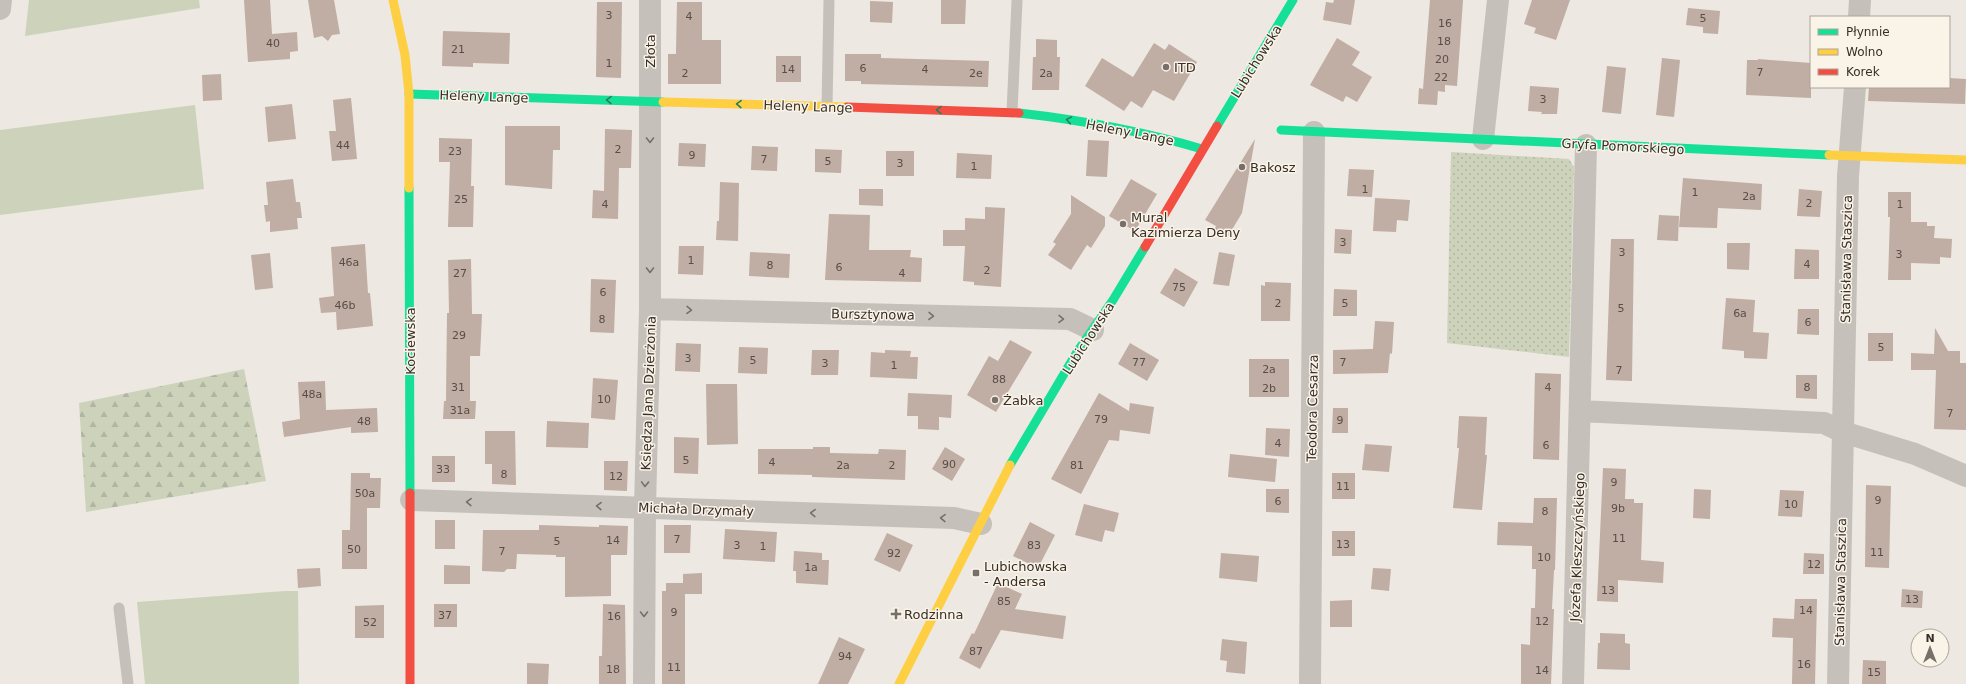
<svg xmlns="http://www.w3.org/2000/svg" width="1966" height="684" viewBox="0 0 1966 684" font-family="'DejaVu Sans',sans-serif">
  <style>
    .green { fill: #cdd3bb }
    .forest { fill: url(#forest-firs) }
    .park { fill: url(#park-dots) }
    .building { fill: #c0ada3 }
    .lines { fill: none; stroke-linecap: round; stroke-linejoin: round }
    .lane { stroke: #c6c0ba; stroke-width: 11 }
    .street { stroke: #c6c0ba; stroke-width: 22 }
    .fast { stroke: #16e098; stroke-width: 9 }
    .slow { stroke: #ffcf43; stroke-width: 9 }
    .jam { stroke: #f24e42; stroke-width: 9 }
    .oneway { stroke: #287e5a }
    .oneway2 { stroke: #77706a }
    .poi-dot { fill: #776f69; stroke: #faf3e8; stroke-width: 1.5 }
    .labels { text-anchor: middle; stroke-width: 3; stroke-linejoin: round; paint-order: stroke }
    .number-label { font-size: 11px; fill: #594e47 }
    .street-label { font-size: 13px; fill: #372e28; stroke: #faf3e8 }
    .poi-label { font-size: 13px; fill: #372e28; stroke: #faf3e8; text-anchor: start }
  </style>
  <defs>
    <pattern id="forest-firs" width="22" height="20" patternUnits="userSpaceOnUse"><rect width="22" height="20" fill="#cdd3bb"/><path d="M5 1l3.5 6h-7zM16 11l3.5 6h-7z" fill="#b1b5a1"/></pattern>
    <pattern id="park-dots" width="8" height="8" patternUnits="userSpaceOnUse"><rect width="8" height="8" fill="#cdd3bb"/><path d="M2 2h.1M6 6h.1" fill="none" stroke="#b1b5a1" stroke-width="1.8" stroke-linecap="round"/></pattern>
  </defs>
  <rect width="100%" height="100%" fill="#ede8e1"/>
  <path class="green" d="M29 0H199L200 8 25 36Z
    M195 105 204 189 0 215V130Z
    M285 591H298L299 684H145L137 602Z"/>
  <path class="forest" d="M244 369 266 481 86 512 79 403Z"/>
  <path class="park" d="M1451 152 1569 159 1574 167 1569 357 1447 343Z"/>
  <path class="building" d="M244 0H270L272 34 297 32 298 51 290 52V59L248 62Z
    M308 0H334L340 34 332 35 328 41 322 36 314 38Z
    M941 0H966L965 24H941Z
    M1334 0H1355L1351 25 1323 20 1326 2 1333 3Z
    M1430 0H1463L1457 86 1445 85V92L1438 91 1437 105 1418 104 1419 88 1423 89Z
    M1532 0H1570L1556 40 1534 33 1536 28 1524 24Z
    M870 1 893 2 892 23 870 22Z
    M597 2H622L621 78 596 77Z
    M677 2H702V40H721V84H668V54H676V52Z
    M1688 8 1720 11 1718 34 1703 33V27L1686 25Z
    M443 31 510 33 509 64 473 63V67L442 66Z
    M1337 38 1360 52 1352 65 1372 77 1357 102 1346 96 1343 102 1310 85Z
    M1036 39 1057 40V57H1060L1059 90H1032L1033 57H1036Z
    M1154 43 1165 50 1169 44 1197 62 1174 101 1153 90 1142 108 1131 101 1124 111 1085 86 1102 58 1133 77Z
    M845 54H881V58L989 61 988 87 861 84V81H845Z
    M776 56H801V82H776Z
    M1662 58 1680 60 1674 117 1656 115Z
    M1758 59 1811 63V98L1746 95 1747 60H1758Z
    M1607 66 1626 68 1621 114 1602 112Z
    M221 74 222 100 203 101 202 75Z
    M1949 78 1966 79 1965 104 1868 101 1869 87H1949Z
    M1530 86 1559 88 1557 114H1541L1542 112 1528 111Z
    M351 98 357 159 332 161 329 131H336L333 100Z
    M292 104 296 139 268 142 265 107Z
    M505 126H560V150H553L552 189 505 185Z
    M605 129 632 130 631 168H619L618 219 592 218 593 190 604 191Z
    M439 138 472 139 471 186H474L473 227H448L450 162H439Z
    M1255 139 1242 213 1227 238 1214 231 1216 226 1205 220Z
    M1088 140 1109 141 1107 177 1086 176Z
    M679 143 706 144 705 167 678 166Z
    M752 146 778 147 777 171 751 170Z
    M815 149 842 150 841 173 815 172Z
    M886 151H914V176H886Z
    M957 153 992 155 991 179 956 178Z
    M1349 169 1374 170 1372 197 1347 196Z
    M1683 178 1762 184 1761 210 1718 208 1717 228 1679 227Z
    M293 179 296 202H300L302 218H297L298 229 270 232V221L266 222 264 205H268L266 182Z
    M1131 179 1157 194 1135 231 1109 216Z
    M720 182 739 183 738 241 716 240 717 221H719Z
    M859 189H883V206L859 205Z
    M1799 189 1822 191 1820 217 1797 216Z
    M1888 192H1911V222H1927V226H1935L1934 238 1952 239 1951 258 1940 257V264L1911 263V280H1888L1890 217H1888Z
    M1071 195 1105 217V226L1091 248 1087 245 1071 270 1048 255 1056 244 1053 242 1071 214Z
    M1375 198 1410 200 1408 221 1397 220 1396 232 1373 231Z
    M985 207 1005 208 1001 287 974 285V282L963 281 965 246H943V230H965V218L985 219Z
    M829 214 870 215 869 250H911L910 257 922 258 921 282 825 280Z
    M1659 215 1679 216 1678 241 1657 240Z
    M1335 229 1352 230 1351 254 1334 253Z
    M1611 239H1634L1632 381 1606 380Z
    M1727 243H1750L1749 270 1727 269Z
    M365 244 368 293H370L373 326 337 330 336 312 321 313 319 298 334 296 331 247Z
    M679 246H704L703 275 678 274Z
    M1795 249 1819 250V279H1794Z
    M750 252 790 254 789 278 749 276Z
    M1219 252 1235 255 1229 286 1213 284Z
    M270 253 273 288 255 290 251 255Z
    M471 259 472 314H482L480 356H470V401H476L475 419H443L444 401H446L447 313H449L448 260Z
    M1175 268 1198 282 1184 307 1160 293Z
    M591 279 616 280 614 333 590 332Z
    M1265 282 1291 283 1290 321H1261V285L1265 286Z
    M1334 289 1357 290V316H1333Z
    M1726 298 1755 300 1753 332 1769 333 1767 359 1744 358V351L1722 349Z
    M1798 309H1819V335L1797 334Z
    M1375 321 1394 322 1392 354 1390 353 1388 373 1333 374V350L1373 349Z
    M1935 328 1948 351H1960V363H1966V430L1934 429 1936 370H1911V353L1934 354Z
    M1868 333H1893V361H1868Z
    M1010 340 1032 352 996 412 967 395 989 356 998 361Z
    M676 343 701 344 700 372 675 371Z
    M1130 343 1159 360 1147 381 1118 364Z
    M739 347 768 348 767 374 738 373Z
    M812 350H839L838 375H811Z
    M885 350 911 351 910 357H918L917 379 870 377 871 352 885 353Z
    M1249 359H1289V397H1249Z
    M1535 373 1561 374 1559 460 1533 459Z
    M1796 375H1817V399L1796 398Z
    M593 378 618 380 615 420 591 418Z
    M325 381 326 410 377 408 378 432 351 433V427L284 437 282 422 300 419 298 382Z
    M706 384H737L738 444 707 445Z
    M908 393 952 395 951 418 939 417V430L918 429V416H907Z
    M1099 393 1129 411 1130 403 1154 407 1150 434 1120 430 1119 441 1109 440 1081 494 1051 479Z
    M1333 408H1348V433H1332Z
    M1459 416 1487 417 1485 455H1487L1482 510 1453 508 1459 448H1457Z
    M547 421 589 423 588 448 546 447Z
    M1266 428 1290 429 1289 457 1265 455Z
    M485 431H515L516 485 492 484V464H485Z
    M674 437 699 438 698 474 674 473Z
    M1365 444 1392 446 1389 472 1362 470Z
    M813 447H830V453L878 454 879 449 906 450 905 480 812 477V475L758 474V449H813Z
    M945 447 965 459 952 481 932 469Z
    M1230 454 1277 459 1275 482 1228 477Z
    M432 456H455V482H432Z
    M604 461H628L627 491 604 490Z
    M1603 468 1626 469 1625 499H1634V503H1643L1641 560 1664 562 1663 583 1618 580V602L1597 601Z
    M351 473H370V478H381L380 508H367V569H342V530H350Z
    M1332 473H1355V499H1332Z
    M1866 485 1891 486 1889 568 1865 567Z
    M1266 489H1289V513L1266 512Z
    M1694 489 1711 490 1710 519 1693 518Z
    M1780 490 1804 491 1802 517 1778 516Z
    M1534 498H1557L1555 570H1554L1552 609H1554L1551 684H1521V644L1530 645 1531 608H1535L1536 569H1532V546L1497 545 1498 522 1533 523Z
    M1084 504 1119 513 1114 532 1105 530 1102 542 1075 535Z
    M435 520H455V549H435Z
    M1030 522 1055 535 1038 568 1013 556Z
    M539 525 599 527V525L628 526 627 555H611V596L565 597V557H556V555L517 554 516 569H507L504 572 482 571 483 530H539Z
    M664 525H691L690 553H664Z
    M725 529 777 532 775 562 723 559Z
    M1332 531H1355V556H1332Z
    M887 533 913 545 900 572 874 560Z
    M794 551 822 553V560H829L828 585 796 583V571H793Z
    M1221 553 1259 556 1257 582 1219 578Z
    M1804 553 1824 554V574H1803Z
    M444 565 470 566V584H444Z
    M320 568 321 586 298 588 297 569Z
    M1373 568 1391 569 1389 591 1371 589Z
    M702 573V594H685V684H662V591H666V583H683V574Z
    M998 583 1022 594 1015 609 1066 616 1063 639 1001 630 980 669 959 658 972 633 974 634Z
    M1902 589 1923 591 1922 608 1901 607Z
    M1795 599H1817L1815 684H1792L1793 638 1772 637 1773 618 1794 619Z
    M1352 600V627H1330V601Z
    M434 604H457V627H434Z
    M603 604 625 605 626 684H599V656H602Z
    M384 605V638H355V606Z
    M1600 633 1625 634V643L1630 644V670L1597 669 1598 643H1600Z
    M839 637 865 649 848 684H818Z
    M1222 639 1247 642 1245 674 1226 672 1227 661 1220 660Z
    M1863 660 1886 661V684H1862Z
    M527 663 549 664 548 684H527Z"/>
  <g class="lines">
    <path class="lane" d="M827 107 829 0
      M1012 112 1017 1
      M119 608 128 684"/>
    <path class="street" d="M0 9 1 0
      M1859 17 1860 0
      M1483 139 1498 0
      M650 309 1070 319 1093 330
      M1580 411 1824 423 1843 432 1915 454 1966 476
      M411 500 954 518 981 524
      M644 684 645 507 650 309V0
      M1310 684 1314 132
      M1573 684 1586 145
      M1838 684 1848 176 1855 87"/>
    <path class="fast" d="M409 94 663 102
      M1019 113C1081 120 1142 131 1202 149
      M1217 126 1293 0
      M1281 130 1829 155
      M409 188 410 493
      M1010 465 1077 352 1113 300 1145 247"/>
    <path class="slow" d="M393 0 405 55 409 94V188
      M663 102 847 107
      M1829 155 1966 160
      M899 684 1010 465"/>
    <path class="jam" d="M847 107 1019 113
      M1145 247 1217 126
      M410 493V684"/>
  </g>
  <defs><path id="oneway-chevron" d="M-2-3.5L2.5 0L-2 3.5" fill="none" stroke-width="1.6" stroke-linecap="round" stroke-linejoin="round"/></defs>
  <g class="oneway">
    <use href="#oneway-chevron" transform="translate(609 100) rotate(-178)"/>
    <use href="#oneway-chevron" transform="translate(739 104) rotate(-178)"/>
    <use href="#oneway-chevron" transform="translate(939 110) rotate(-179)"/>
    <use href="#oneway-chevron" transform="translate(1069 120) rotate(-170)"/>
  </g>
  <g class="oneway2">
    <use href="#oneway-chevron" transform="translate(650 140) rotate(90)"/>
    <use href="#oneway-chevron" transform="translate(650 270) rotate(90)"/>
    <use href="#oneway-chevron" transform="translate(689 310) rotate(1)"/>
    <use href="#oneway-chevron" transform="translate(931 316) rotate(1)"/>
    <use href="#oneway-chevron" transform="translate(1061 319) rotate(1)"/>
    <use href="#oneway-chevron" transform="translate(645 484) rotate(92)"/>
    <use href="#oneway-chevron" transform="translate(469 502) rotate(-178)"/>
    <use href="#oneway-chevron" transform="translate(599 506) rotate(-178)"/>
    <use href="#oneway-chevron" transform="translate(813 513) rotate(-178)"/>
    <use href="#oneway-chevron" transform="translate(943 518) rotate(-178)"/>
    <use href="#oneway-chevron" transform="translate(644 614) rotate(90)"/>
  </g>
  <g class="poi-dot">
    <circle cx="1166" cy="67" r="4"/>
    <circle cx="1242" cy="167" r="4"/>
    <circle cx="1123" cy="224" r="4"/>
    <circle cx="995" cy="400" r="4"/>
    <rect x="972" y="569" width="8" height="8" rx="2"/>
    <path d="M894 608h4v4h4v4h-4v4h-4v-4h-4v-4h4z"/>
  </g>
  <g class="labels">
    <g class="number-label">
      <text x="609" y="19">3</text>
      <text x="689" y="20">4</text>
      <text x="1703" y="22">5</text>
      <text x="1445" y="27">16</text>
      <text x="1444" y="45">18</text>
      <text x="273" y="47">40</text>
      <text x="458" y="53">21</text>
      <text x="1442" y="63">20</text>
      <text x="609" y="67">1</text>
      <text x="863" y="72">6</text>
      <text x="788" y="73">14</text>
      <text x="925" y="73">4</text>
      <text x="1760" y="76">7</text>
      <text x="685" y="77">2</text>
      <text x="976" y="77">2e</text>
      <text x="1046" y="77">2a</text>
      <text x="1441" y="81">22</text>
      <text x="1543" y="103">3</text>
      <text x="343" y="149">44</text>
      <text x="618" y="153">2</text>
      <text x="455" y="155">23</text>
      <text x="692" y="159">9</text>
      <text x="764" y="163">7</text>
      <text x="828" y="165">5</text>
      <text x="900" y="167">3</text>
      <text x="974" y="170">1</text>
      <text x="1365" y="193">1</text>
      <text x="1695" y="196">1</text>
      <text x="1749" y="200">2a</text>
      <text x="461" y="203">25</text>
      <text x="1809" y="207">2</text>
      <text x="605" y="208">4</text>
      <text x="1900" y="208">1</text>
      <text x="1343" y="246">3</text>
      <text x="1622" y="256">3</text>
      <text x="1899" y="258">3</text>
      <text x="691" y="264">1</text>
      <text x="349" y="266">46a</text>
      <text x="1807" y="268">4</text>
      <text x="770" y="269">8</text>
      <text x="839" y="271">6</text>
      <text x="987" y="274">2</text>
      <text x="460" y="277">27</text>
      <text x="902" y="277">4</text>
      <text x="1179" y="291">75</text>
      <text x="603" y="296">6</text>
      <text x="1278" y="307">2</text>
      <text x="1345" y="307">5</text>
      <text x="345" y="309">46b</text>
      <text x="1621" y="312">5</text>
      <text x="1740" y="317">6a</text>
      <text x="602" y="323">8</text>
      <text x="1808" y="326">6</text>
      <text x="459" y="339">29</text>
      <text x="1881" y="351">5</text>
      <text x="688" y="362">3</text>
      <text x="753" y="364">5</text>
      <text x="1139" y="366">77</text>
      <text x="1343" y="366">7</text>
      <text x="825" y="367">3</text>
      <text x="894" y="369">1</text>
      <text x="1269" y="373">2a</text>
      <text x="1619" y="374">7</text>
      <text x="999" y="383">88</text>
      <text x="458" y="391">31</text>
      <text x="1548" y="391">4</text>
      <text x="1807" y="391">8</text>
      <text x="1269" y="392">2b</text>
      <text x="312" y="398">48a</text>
      <text x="604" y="403">10</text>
      <text x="460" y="414">31a</text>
      <text x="1950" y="417">7</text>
      <text x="1101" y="423">79</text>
      <text x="1340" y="424">9</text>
      <text x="364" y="425">48</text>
      <text x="1278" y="447">4</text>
      <text x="1546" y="449">6</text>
      <text x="686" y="464">5</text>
      <text x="772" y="466">4</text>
      <text x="949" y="468">90</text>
      <text x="843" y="469">2a</text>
      <text x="892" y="469">2</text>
      <text x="1077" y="469">81</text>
      <text x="443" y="473">33</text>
      <text x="504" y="478">8</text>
      <text x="616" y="480">12</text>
      <text x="1614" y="486">9</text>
      <text x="1343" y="490">11</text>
      <text x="365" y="497">50a</text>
      <text x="1878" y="504">9</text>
      <text x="1278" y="505">6</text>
      <text x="1791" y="508">10</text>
      <text x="1618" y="512">9b</text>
      <text x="1545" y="515">8</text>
      <text x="1619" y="542">11</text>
      <text x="677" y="543">7</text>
      <text x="613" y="544">14</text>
      <text x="557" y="545">5</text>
      <text x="1343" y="548">13</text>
      <text x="737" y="549">3</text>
      <text x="1034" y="549">83</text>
      <text x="763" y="550">1</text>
      <text x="354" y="553">50</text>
      <text x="502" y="555">7</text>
      <text x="1877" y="556">11</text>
      <text x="894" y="557">92</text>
      <text x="1544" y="561">10</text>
      <text x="1814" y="568">12</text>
      <text x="811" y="571">1a</text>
      <text x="1608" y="594">13</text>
      <text x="1912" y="603">13</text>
      <text x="1004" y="605">85</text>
      <text x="1806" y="614">14</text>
      <text x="674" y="616">9</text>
      <text x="445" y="619">37</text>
      <text x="614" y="620">16</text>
      <text x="1542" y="625">12</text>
      <text x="370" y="626">52</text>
      <text x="976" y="655">87</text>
      <text x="845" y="660">94</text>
      <text x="1804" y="668">16</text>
      <text x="674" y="671">11</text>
      <text x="613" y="673">18</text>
      <text x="1542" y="674">14</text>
      <text x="1874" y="676">15</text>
    </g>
    <g class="street-label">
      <text transform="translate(650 51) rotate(-90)" y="5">Złota</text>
      <text transform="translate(1256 61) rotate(-58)" y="5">Lubichowska</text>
      <text transform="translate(484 96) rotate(2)" y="5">Heleny Lange</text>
      <text transform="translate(808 106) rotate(2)" y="5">Heleny Lange</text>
      <text transform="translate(1130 132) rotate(11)" y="5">Heleny Lange</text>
      <text transform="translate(1623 146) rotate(3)" y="5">Gryfa Pomorskiego</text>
      <text transform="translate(1846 259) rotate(-89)" y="5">Stanisława Staszica</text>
      <text transform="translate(873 314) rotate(1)" y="5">Bursztynowa</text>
      <text transform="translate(1088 338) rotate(-57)" y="5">Lubichowska</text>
      <text transform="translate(410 341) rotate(-90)" y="5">Kociewska</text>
      <text transform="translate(648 393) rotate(-88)" y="5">Księdza Jana Dzierżonia</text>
      <text transform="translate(1312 408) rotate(-89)" y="5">Teodora Cesarza</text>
      <text transform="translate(696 509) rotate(2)" y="5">Michała Drzymały</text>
      <text transform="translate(1577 547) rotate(-88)" y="5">Józefa Kleszczyńskiego</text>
      <text transform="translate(1840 582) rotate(-89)" y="5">Stanisława Staszica</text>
    </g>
    <g class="poi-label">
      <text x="1174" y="72">ITD</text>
      <text x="1250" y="172">Bakosz</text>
      <text x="1131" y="222">Mural<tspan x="1131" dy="15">Kazimierza Deny</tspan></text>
      <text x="1003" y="405">Żabka</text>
      <text x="984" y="571">Lubichowska<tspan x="984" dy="15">- Andersa</tspan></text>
      <text x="904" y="619">Rodzinna</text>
    </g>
  </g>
  <rect x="1810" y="16" width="140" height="72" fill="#faf3e8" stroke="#aca49b"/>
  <rect x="1818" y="29" width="20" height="6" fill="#16e098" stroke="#aca49b"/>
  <text x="1846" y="36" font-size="12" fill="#372e28">Płynnie</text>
  <rect x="1818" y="49" width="20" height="6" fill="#ffcf43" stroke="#aca49b"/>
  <text x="1846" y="56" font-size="12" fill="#372e28">Wolno</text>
  <rect x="1818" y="69" width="20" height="6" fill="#f24e42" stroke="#aca49b"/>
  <text x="1846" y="76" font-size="12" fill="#372e28">Korek</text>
  <g transform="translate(1930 648)"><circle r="19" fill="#faf3e8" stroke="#aca49b"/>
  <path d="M0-3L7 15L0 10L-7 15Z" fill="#776f69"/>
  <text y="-6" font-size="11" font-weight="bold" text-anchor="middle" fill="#372e28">N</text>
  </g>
</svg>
